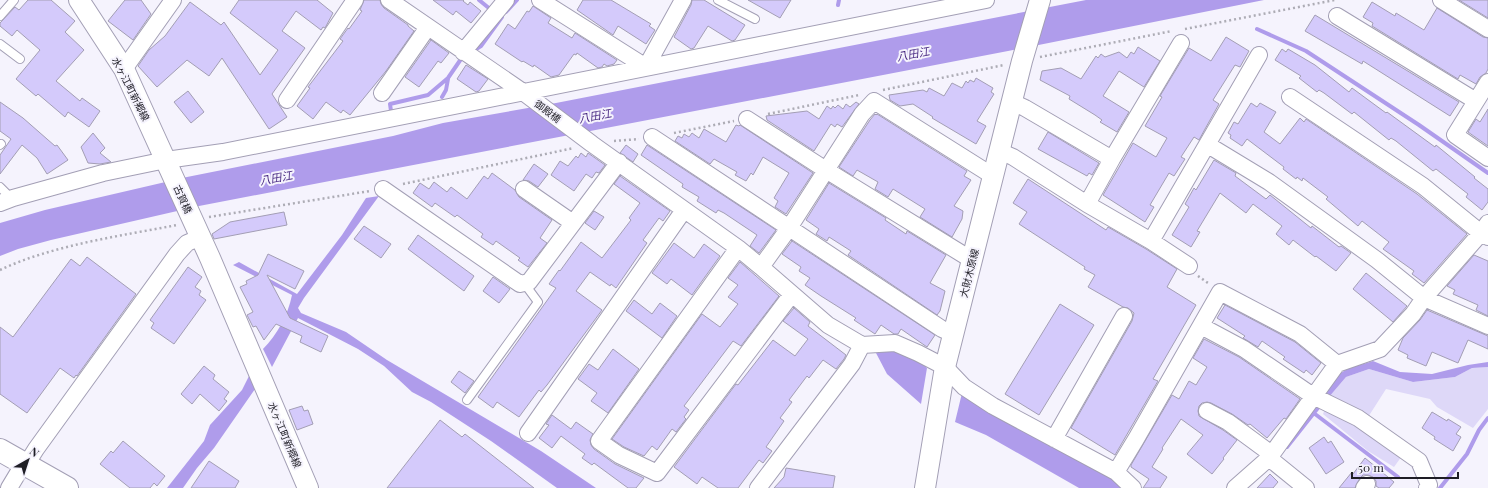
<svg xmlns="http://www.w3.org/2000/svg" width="1488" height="488" viewBox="0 0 1488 488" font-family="'Playfair Display','Noto Sans JP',serif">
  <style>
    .green { fill: #ded8f8 }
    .water { fill: #af9ceb }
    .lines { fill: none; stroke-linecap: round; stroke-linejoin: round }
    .stream { stroke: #af9ceb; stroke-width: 4 }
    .building { fill: #d4cafb; stroke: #a39eb4 }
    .service-casing { stroke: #a39fb5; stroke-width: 10 }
    .minor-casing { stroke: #a39fb5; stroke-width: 18 }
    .tertiary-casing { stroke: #a39fb5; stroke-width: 22 }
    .trunk-casing { stroke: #a39fb5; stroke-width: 24 }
    .path { stroke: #adacb5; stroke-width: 2.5; stroke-dasharray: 2 3; stroke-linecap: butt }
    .service { stroke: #fff; stroke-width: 8 }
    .minor { stroke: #fff; stroke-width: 16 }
    .tertiary { stroke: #fff; stroke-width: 20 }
    .trunk { stroke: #fff; stroke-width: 22 }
    .labels { text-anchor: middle; stroke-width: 4; stroke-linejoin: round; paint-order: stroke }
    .street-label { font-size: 10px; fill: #1e1d25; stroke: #f5f3fd }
    .water-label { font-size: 11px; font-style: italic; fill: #44247f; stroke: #f5f3fd }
  </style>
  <rect width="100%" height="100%" fill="#f5f3fd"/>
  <path class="green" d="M1488 367V409L1473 428 1437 407 1430 399 1386 389 1363 425 1404 453 1394 467 1368 451 1323 414 1329 397 1346 377 1369 369 1413 382 1455 377 1472 368Z"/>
  <path class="water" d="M1086 0H1264L1008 51 199 206 51 240 18 249 0 256V223L45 210 187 177 393 136 443 123 556 103Z
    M379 196 304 298 298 308 301 313 346 332 387 360 541 451 596 488H557L491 441 431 402 412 392 384 366 358 349 298 318 272 367 263 349C277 335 288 315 292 295L233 265 239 262 297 294 342 235 366 198Z
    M879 349C900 351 911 354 927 368L921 404 887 374 876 353Z
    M1373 361 1400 372 1432 374 1468 365 1488 362V367L1472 368 1455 377 1413 382 1369 369 1346 377 1329 397 1324 396C1336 369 1347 369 1373 361Z
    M250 374 255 389 214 448 197 468 183 488H167L204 441 210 425 242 390Z
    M962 393 1099 470 1124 488H1079L986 435 955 422Z"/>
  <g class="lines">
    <path class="stream" d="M479 0 490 9
      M838 5 839 0
      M506 12 517 0
      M1257 29 1306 51 1419 125 1488 173
      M473 51 481 46 502 17
      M442 97 446 90 448 79
      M391 111 390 104 428 95 448 78 461 59 464 57
      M1315 414 1398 477
      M1287 447 1321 404
      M1440 488 1467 454 1479 430 1488 418"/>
  </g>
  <path class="building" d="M28 0H51L75 21 65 32 84 50 56 81 80 101 82 98 100 111 89 127 68 112 65 117 38 94 36 96 16 79 40 50 17 30 12 36 0 26V23L15 7 19 10Z
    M125 0H141L151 14 133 40 108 21Z
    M239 0H317L333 13 325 28 323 27 321 30 296 11 282 31 305 48 272 94 287 117 269 129 222 58 209 76 187 60 157 87 138 66 149 50 165 36 190 2 221 25 224 22 260 75 278 50 230 13Z
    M364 0H380L381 4 384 8 408 25V26L414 31 386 71 350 115 343 110 341 113 326 102 313 119 297 106 310 88 308 87 343 41 340 39 348 28 349 29 362 11 360 10Z
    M433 0H464L463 1 468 5 470 2 481 11 471 23 456 11 453 15Z
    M583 0H611L651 24 649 26 655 30 646 44 618 26 613 35 577 10Z
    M692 0H704L745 25 735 40 732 41 708 26 694 48 691 49 674 37 691 5Z
    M748 0H791L780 18Z
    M1459 0H1488V18Z
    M1372 2 1395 16 1396 13 1424 30 1437 8 1483 37 1488 38V69L1486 73 1480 77 1476 84 1460 75 1458 79 1372 26 1373 23 1363 17Z
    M533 6 551 18 548 23 572 38 575 33 617 60 614 64 607 66 604 64 602 67 598 68 577 53 576 55 574 54 559 75 551 77 534 65 533 67 523 61 522 62 495 44 508 24 515 29 527 11 529 12Z
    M1315 15 1459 102 1450 116 1363 61 1362 64 1305 31Z
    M1226 37 1249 51 1240 67 1235 65 1213 100 1219 104 1205 129 1199 140 1194 137 1181 157 1185 159 1174 176 1169 173 1150 205 1154 207 1145 222 1103 195 1133 143 1156 157 1167 138 1145 126 1162 97 1160 96 1189 48 1211 61Z
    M431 40 449 53 441 63 438 61 419 87 405 77Z
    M1138 47 1160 61 1144 87 1119 71 1103 96 1129 112 1117 132 1100 122 1102 120 1095 115 1069 99 1070 96 1040 80 1042 71 1061 68 1081 79 1096 56 1098 58 1101 54 1105 57 1119 52 1127 58 1131 52 1134 54Z
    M1282 49 1286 52 1288 49 1315 65 1349 92 1352 88 1386 113 1387 112 1435 147 1436 145 1475 177 1474 178 1488 189V202L1482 210 1466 197 1468 194 1436 169 1433 171 1396 141 1391 138 1389 140 1354 112 1352 114 1324 93 1319 90 1317 92 1299 78 1301 76 1275 60Z
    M466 65 488 79 479 91 476 92 457 79Z
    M976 78 993 88 991 92 994 94 977 121 986 126 976 144 932 118 933 117 913 104 900 106 890 100 889 95 923 90 927 92 929 88 944 96 952 83 962 88 966 81 968 83 970 80 974 82Z
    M188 91 204 112 191 123 174 102Z
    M0 102 23 118 55 146 57 145 68 160 47 174 37 158 22 145 0 174V155L11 139 0 131Z
    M856 102 859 104 842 127 837 124 835 127 831 124 814 151 767 120 766 116 807 111 819 119 827 106 831 109 833 106 835 108 838 105 843 109 846 104 850 107Z
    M1251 103 1257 107 1260 103 1276 112 1264 132 1280 144 1300 118 1304 122 1306 119 1417 194 1467 234 1424 283 1412 274 1414 271 1383 249 1389 242 1362 221 1358 226 1326 199 1328 197 1303 178 1302 181 1297 177 1296 179 1283 169 1284 167 1247 139 1242 146 1230 138 1231 135 1228 133 1234 122 1238 124Z
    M1488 109V146L1468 132 1476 119 1480 122Z
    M875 114 876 115 877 114 967 171 964 176 971 180 954 206 963 211 962 219 952 237 920 217 925 209 893 189 888 197 875 189 878 182 857 170 853 176 839 167 870 120Z
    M736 125 739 126 740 125 813 173 786 214 775 207 778 201 774 198 789 173 763 157 753 175 751 173 746 181 735 175 737 172 714 159 710 164 675 141 678 136 682 138 684 134 689 137 692 133 699 138 704 129 726 142Z
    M1048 132 1099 163 1092 175 1089 173 1087 176 1038 149Z
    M93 133 105 148 100 153 111 162 100 164 88 163 81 147Z
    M626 145 638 154 633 162 620 153Z
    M647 145 776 230 759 253 750 246 757 235 724 213 718 210 716 213 697 201 699 197 682 187 683 184 641 155Z
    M581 153 586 157 588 153 605 165 599 173 596 172 592 178 586 174 574 191 551 175 560 161 568 166 576 156 578 158Z
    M1214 160 1236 173 1235 176 1266 199 1270 195 1311 228 1312 226 1339 247 1341 246 1351 253 1336 271 1316 256 1315 257 1293 240 1289 245 1276 234 1282 226 1253 204 1246 213 1220 193 1197 231 1200 232 1191 247 1172 235 1189 207 1185 204 1194 188 1196 190Z
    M534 164 548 174 538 187 529 181 523 180Z
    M492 173 515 190 519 197 552 220 540 238 547 243 528 267 518 260 520 258 496 241 493 245 481 237 483 234 457 215 455 217 435 203 432 207 413 193 420 183 429 189 434 182 447 192 451 187 467 199 484 176 488 179Z
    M620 176 670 211 663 221 659 218 643 240 647 243 616 288 611 284 610 286 590 272 576 291 602 310 547 385 541 392 539 390 519 417 497 402 493 408 478 397 556 288 549 284 559 270 560 271 581 242 602 258 631 220 629 218 640 203 614 184Z
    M1028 179 1106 230 1108 227 1146 249 1177 269 1167 287 1196 305 1153 379 1158 381 1115 455 1071 428 1132 321 1134 313 1128 308 1123 307 1088 287 1095 275 1084 269 1085 267 1019 224 1027 212 1013 203Z
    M829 183 886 218 885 220 906 234 907 231 946 255 930 283 945 291 940 311 937 315 848 255 851 251 829 237 827 241 816 234 819 229 806 220Z
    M594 211 604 217 595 230 585 223Z
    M284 212 287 225 214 239 212 234 230 222Z
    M364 226 391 244 381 258 354 239Z
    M418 235 474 276 464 291 408 249Z
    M792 241 935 335 927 347 901 329 898 334H894L881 325 875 334 854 320 856 318 821 296 805 285 810 278 799 271 801 267 782 254Z
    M674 243 694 258 704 244 720 256 692 295 671 279 667 284 652 273Z
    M268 254 304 271 295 289 267 275 290 318 328 336 321 352 300 342 302 336 276 324 264 340 256 326 253 327 247 315 253 312 240 287 247 284 246 281 258 275Z
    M1474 255 1488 261V316L1476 310 1478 305 1453 294 1455 290 1447 286Z
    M87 257 136 294 77 376 76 375 74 378 60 368 27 413 0 394V327L13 337 71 259 80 266Z
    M740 262 779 296 741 346 733 341 684 406 689 410 684 417 686 419 676 432 672 429 657 450 652 446 644 456 624 447 612 439 702 314 720 327 738 304 728 297 738 285 728 278Z
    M188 267 202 277 195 287 201 291 199 295 206 300 174 344 151 328 154 323 150 320Z
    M1366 273 1407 306 1393 322 1353 289Z
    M493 277 510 289 499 303 483 291Z
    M634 300 652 314 660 303 677 316 662 338 626 311Z
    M1060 304 1094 325 1039 415 1005 394Z
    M1225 305 1295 342 1321 363 1312 375 1306 370 1304 373 1283 359 1285 357 1262 341 1258 347 1243 338 1245 336 1217 318Z
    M794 308 810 322 808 326 846 355 844 359 836 369 823 360 809 378 807 376 789 400 792 402 780 418 784 421 766 447 772 451 763 463 759 460 738 488H718L702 477 697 484 674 467 736 384 738 385 773 340 795 356 808 339 783 321Z
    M1427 310 1488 336V349L1468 340 1458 363 1432 352 1426 366 1407 358 1408 355 1398 350 1403 338 1420 320Z
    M1204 339 1239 357 1300 399 1286 419 1284 418 1267 438 1250 424 1248 425 1232 414 1211 403 1207 402 1202 403 1199 406 1198 411 1199 416 1223 430 1237 440 1223 458 1224 459 1212 474 1187 454 1203 435 1181 419 1162 448 1163 449 1152 467 1167 477 1160 488H1143L1149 479 1131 467V465L1172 395 1179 399 1189 381 1196 385 1207 367 1193 358Z
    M613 349 639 369 608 413 591 401 597 393 578 379 589 364 598 370Z
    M204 366 215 375 213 379 229 392 224 399 227 401 219 411 200 394 192 404 181 394Z
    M459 371 474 381 465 393 451 382Z
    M302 406 304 411 308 410 313 424 297 430 289 410Z
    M1432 412 1447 421 1448 419 1461 427 1456 434 1461 437 1453 451 1434 439 1435 437 1422 428Z
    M552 415 571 429 576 422 593 434 590 440 591 445 594 449 615 464 644 478 636 488H628L594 463 592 465 582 458 585 454 561 436 552 448 539 438 549 425 546 424Z
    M440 420 462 437 465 434 534 488H387Z
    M1324 437 1328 443 1331 441 1344 462 1326 474 1309 448Z
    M123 441 165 476 157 486 154 483 150 488H130L100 464 111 451 113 453Z
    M1365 458 1394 482 1389 488H1379L1376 486V481L1373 477 1368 475H1363L1360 478 1355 488H1339L1352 472 1353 474Z
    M209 461 239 481 235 488H191Z
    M786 468 835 476 833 488H774L784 477Z
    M1270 474 1278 482 1273 488H1257Z"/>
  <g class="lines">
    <defs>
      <path id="service" d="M718 0 755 19
        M0 16 14 0
        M0 44 20 59
        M0 145 1 144
        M0 187 11 198
        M467 400 538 302 524 283"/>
      <path id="minor" d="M389 0 523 92 592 144 738 248 761 267 828 325 862 345 895 343 918 353 945 367 964 387 993 406 1116 472 1133 488
        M540 0 646 67
        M1441 0 1488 29
        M1337 16 1476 101
        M463 52 506 0
        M646 67 683 0
        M124 69 173 0
        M1488 82 1455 135 1488 158
        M382 93 428 27
        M1290 97 1423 186 1481 233 1488 237
        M287 100 355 0
        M1012 102 1025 108 1112 159
        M747 119 826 170 972 260
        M652 137 942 329 953 334
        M1208 145 1269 182 1377 260 1424 298 1488 326
        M999 151 1013 157 1087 204 1151 241 1189 266
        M383 189 520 284 529 282 619 162
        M524 189 573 223
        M0 203 13 198 103 173 166 160 223 152 986 0
        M1087 204 1112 159 1181 43
        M1151 241 1259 55
        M738 248 599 441 619 455 657 473 792 294
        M761 267 789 228 862 114 874 101 993 176
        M1201 326 1244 349 1313 396 1358 418 1419 461 1429 485 1427 488
        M1207 411 1228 422 1266 450 1269 458 1306 488
        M528 433 684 210
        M1054 439 1124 316
        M26 465 36 449 177 254 187 243 201 237
        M1116 472 1136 439 1220 292 1300 334 1337 364
        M9 488 24 463
        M758 488 852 364 862 345
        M1235 488 1269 458 1337 364 1380 349 1413 314 1424 298 1481 233 1488 223
        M1364 488 1367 484"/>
      <path id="tertiary" d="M79 0 124 69 210 258 308 488
        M925 488 945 367 1022 61 1040 0"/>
      <path id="trunk" d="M0 450 67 488"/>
    </defs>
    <use href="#service" class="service-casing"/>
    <use href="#minor" class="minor-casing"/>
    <use href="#tertiary" class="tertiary-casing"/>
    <use href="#trunk" class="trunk-casing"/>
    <path class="path" d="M1185 29 1335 0
      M1040 57 1172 31
      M883 90 1004 65
      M768 114 859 95
      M674 133 734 121
      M614 141 639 139
      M403 184 574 148
      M209 217 370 191
      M0 270C53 245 120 236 177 225
      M1198 276 1208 283"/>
    <use href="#service" class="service"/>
    <use href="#minor" class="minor"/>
    <use href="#tertiary" class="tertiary"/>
    <use href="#trunk" class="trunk"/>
  </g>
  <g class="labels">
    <g class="street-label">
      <text transform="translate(131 89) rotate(63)" y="4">水ヶ江町新郷線</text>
      <text transform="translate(548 111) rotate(37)" y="4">御殿橋</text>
      <text transform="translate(183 199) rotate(66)" y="4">古賀橋</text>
      <text transform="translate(969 273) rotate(-76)" y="4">大財木原線</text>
      <text transform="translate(285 435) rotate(67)" y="4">水ヶ江町新郷線</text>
    </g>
    <g class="water-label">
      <text transform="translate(913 54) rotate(-11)" y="4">八田江</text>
      <text transform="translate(595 116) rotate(-11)" y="4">八田江</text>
      <text transform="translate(276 178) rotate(-11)" y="4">八田江</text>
    </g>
  </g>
  <g transform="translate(28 460) rotate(39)" stroke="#f5f3fd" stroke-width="3" paint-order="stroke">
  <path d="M0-3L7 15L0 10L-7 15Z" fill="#1e1d25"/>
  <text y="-6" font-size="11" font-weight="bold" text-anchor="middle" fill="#1e1d25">N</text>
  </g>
  <path d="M1352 472v6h106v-6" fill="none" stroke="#1e1d25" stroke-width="2"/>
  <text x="1358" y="472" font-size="12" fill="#1e1d25" stroke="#f5f3fd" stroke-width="3" paint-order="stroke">50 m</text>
</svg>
